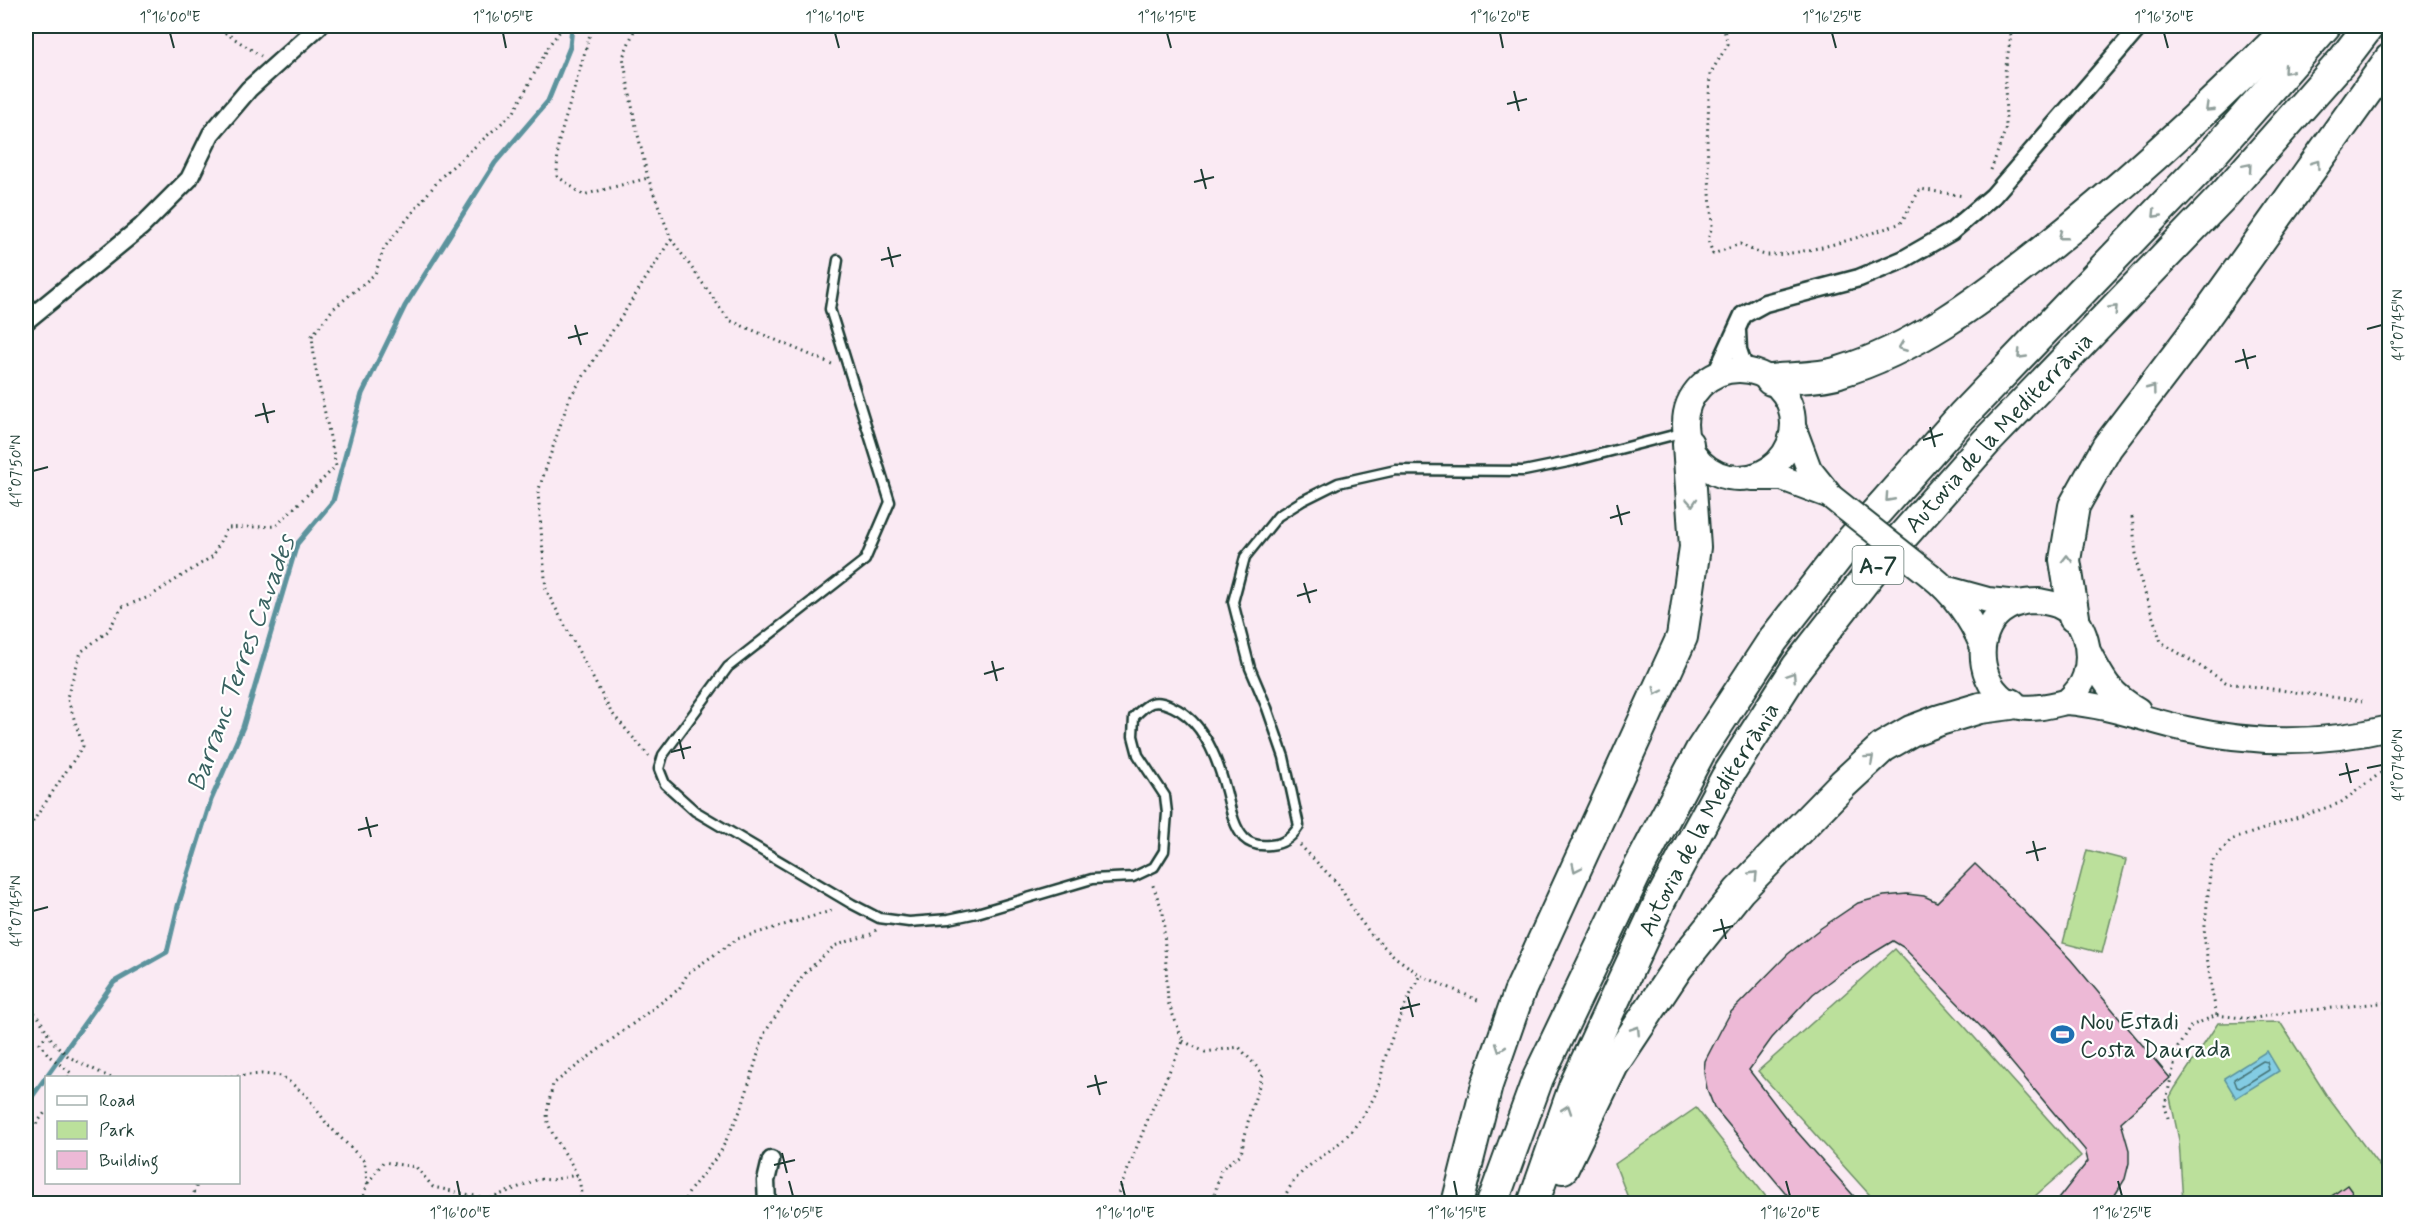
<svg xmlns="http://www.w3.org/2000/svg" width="2415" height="1229" viewBox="0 0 2415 1229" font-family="Mynerve,sans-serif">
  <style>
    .green { fill: #bbe09b; stroke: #6d8e68; stroke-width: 1.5 }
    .water { fill: #83cce3; stroke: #5b939d; stroke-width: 1.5 }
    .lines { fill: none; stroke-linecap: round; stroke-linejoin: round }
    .shore { stroke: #47767a; stroke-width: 1.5 }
    .stream { stroke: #5b939d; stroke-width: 5 }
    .building { fill: #edb9d6; stroke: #1f3d34; stroke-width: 1.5 }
    .service-casing { stroke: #1f3d34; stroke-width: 13 }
    .minor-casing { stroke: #1f3d34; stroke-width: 21 }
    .secondary-casing { stroke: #1f3d34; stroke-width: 28 }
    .motorway-casing { stroke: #1f3d34; stroke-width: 34 }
    .path { stroke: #1f3d34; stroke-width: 3; stroke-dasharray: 1.5 4.5; stroke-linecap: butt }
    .service { stroke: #fff; stroke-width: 8 }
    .minor { stroke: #fff; stroke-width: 16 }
    .secondary { stroke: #fff; stroke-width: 24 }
    .motorway { stroke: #fff; stroke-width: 30 }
    .secondary-bridge-casing { stroke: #1f3d34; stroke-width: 28; stroke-linecap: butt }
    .secondary-bridge { stroke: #fff; stroke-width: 24 }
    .oneway { stroke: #8f9e9a }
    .ticks { fill: none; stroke: #1f3d34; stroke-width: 2 }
    .labels { text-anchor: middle; stroke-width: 4.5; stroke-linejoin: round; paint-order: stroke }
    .shield { fill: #fff; stroke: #627771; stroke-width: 1.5 }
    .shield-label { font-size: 22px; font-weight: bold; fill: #1f3d34 }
    .street-label { font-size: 24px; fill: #1f3d34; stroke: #fff }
    .poi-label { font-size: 24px; fill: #1f3d34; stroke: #fff; text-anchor: start }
    .water-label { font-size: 26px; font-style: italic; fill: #386160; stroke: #fff }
    .neatline { fill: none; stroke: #1f3d34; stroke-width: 2 }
    .ticks-label { font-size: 15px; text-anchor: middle; fill: #1f3d34 }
  </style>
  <rect width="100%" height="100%" fill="#faeaf3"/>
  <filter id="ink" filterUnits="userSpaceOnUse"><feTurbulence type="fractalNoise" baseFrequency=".0167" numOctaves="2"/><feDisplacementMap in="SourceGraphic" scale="12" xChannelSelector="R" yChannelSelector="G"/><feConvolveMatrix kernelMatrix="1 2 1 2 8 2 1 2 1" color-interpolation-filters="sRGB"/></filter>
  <g filter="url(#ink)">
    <path class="green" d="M2087 850 2126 860 2102 953 2063 943Z
      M1895 949 2081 1156 2027 1203H1877L1758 1071Z
      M2280 1022 2327 1096 2389 1179V1203H2183L2179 1140 2170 1097 2175 1088 2218 1023Z
      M1696 1108 1771 1203H1630L1615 1164Z"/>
    <path class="water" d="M2267 1051 2279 1071 2236 1098 2224 1078Z"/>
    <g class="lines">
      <path class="shore" d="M2263 1061 2267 1062 2269 1070 2240 1088 2237 1087 2234 1079Z"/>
      <path class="stream" d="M26 1105 114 982 167 952 178 906 211 800 243 727 297 544 333 501 362 394 405 306 495 163 548 101 570 47 572 26"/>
    </g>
    <path class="building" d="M1975 864 2023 910 2071 960 2170 1078 2121 1122 2129 1150V1163L2125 1179 2110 1203H2055L2088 1161 2085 1150 1986 1032 1903 947 1893 941 1842 972 1813 994 1772 1038 1749 1070 1792 1126 1860 1203H1794L1714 1107 1707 1089 1704 1072 1705 1061 1721 1030 1731 1012 1788 954 1821 928 1858 903 1884 896 1907 894 1924 896 1937 902Z
      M2347 1185 2360 1203H2322Z"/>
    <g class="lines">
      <defs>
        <path id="service" d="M838 260 830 309 890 502 865 560 728 667 663 755 659 769 665 784 695 811 852 904 879 918 909 922 949 919 977 913 1092 879 1133 877 1154 867 1164 851 1167 813 1165 796 1138 755 1133 736 1134 717C1148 702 1154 698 1173 707 1204 721 1218 760 1226 791 1230 806 1233 826 1244 838 1251 845 1261 846 1270 845 1284 844 1292 837 1299 826L1284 757 1267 708 1250 668 1233 602 1245 557 1278 516 1302 501 1338 483 1396 470 1524 471 1573 461 1685 432"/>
        <path id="minor" d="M26 321 141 227 189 179 211 134 249 89 319 26
          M1737 331 1738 350 1745 370
          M1715 376 1743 315 1765 303 1859 278 1902 260 1951 232 1993 196 2140 26
          M767 1204 766 1181 771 1160"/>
        <path id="secondary" d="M1685 424a54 54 0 1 1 108 0a54 54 0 1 1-108 0Z
          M1794 429 1809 469 1829 494
          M1752 478H1782L1830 496
          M1931 576C1955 595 1970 617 1982 645
          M1948 589 1988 600 2019 603
          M2039 601C2044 602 2051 603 2057 605 2084 616 2093 650 2085 676 2082 686 2074 695 2066 702 2052 705 2035 710 2020 707 2010 705 2000 697 1994 689 1973 660 1981 613 2020 603 2026 601 2033 601 2039 601Z
          M2089 653C2104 681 2110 694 2138 710
          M2066 702C2108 705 2146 720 2186 729 2253 744 2323 744 2390 728"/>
        <g id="motorway">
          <path d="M1771 380C1792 377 1818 379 1839 372 1915 349 1979 301 2041 252 2130 182 2211 106 2291 26"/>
          <path d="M2074 617 2065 560 2074 506 2107 447 2190 338 2390 59"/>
          <path d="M1563 1168 1613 1065 1678 967 1739 891 1843 784 1883 747 1911 731 1940 720 1980 708 2011 704"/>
          <path d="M1457 1204 1487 1085 1519 993 1682 637 1695 547 1688 444"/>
          <path d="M1492 1204 1538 1078 1635 875 1701 750 1773 640 1847 545 1962 416 2199 169 2325 26"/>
          <path id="s1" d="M1533 1204 1574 1087 1661 899 1726 778 1797 667 1872 571 1986 442 2224 195 2343 60 2369 26"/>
        </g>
      </defs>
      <use href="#service" class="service-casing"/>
      <use href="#minor" class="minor-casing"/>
      <use href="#secondary" class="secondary-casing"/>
      <use href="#motorway" class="motorway-casing"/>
      <path class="path" d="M215 26 261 56
        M573 26 591 31 558 144 557 176 583 195 648 178
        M636 26 623 57 635 122 648 178 671 239 569 399 538 492 546 590 611 712 649 756
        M1723 26 1728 44 1710 74 1707 143 1712 226 1708 240 1713 254 1740 244C1749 248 1761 256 1770 255 1808 254 1865 236 1901 223L1920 189 1964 196
        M1991 170 2006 128 2005 72 2011 35 2008 26
        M671 239 729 320 834 365
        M2132 517 2138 572 2161 642 2227 683 2362 701
        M26 832 83 746 67 697 81 652 108 631 122 607 149 597 213 556 227 528 276 526 336 466 315 365 312 336 333 309 375 274 384 248 442 176 514 112 550 44 564 26
        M1300 845 1339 885 1356 915 1371 934 1395 957 1420 975 1480 1001
        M26 1004 39 1018 53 1042 69 1057 111 1078
        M2217 1015 2250 1019 2283 1013 2390 1002
        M48 1033 40 1043 49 1056 71 1073 68 1078
        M1183 1041 1205 1052 1239 1047 1263 1074 1250 1113 1241 1154 1221 1169 1215 1193 1209 1204
        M207 1078 262 1074 282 1076 306 1095 327 1124 365 1162 367 1184 361 1204
        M2168 1118 2165 1105 2178 1047 2191 1026 2217 1015 2212 992 2204 935 2211 863 2231 840 2340 803 2382 772 2390 779
        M26 1151 31 1143V1131L46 1111
        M368 1183 383 1162 416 1167 433 1187 489 1199 539 1179 551 1180 577 1175
        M189 1204 198 1182
        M578 1204C591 1177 554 1146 548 1122 545 1112 551 1095 553 1084L679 989 688 973 737 939 834 910
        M682 1204 691 1189 720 1153 742 1107 764 1034 803 975 834 946 871 934 876 930
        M1114 1204 1150 1114 1183 1041 1168 1002 1163 912 1152 883
        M1282 1204C1296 1162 1332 1158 1356 1125 1363 1115 1373 1102 1377 1090 1382 1079 1382 1066 1386 1055 1395 1027 1407 1001 1420 975"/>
      <use href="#service" class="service"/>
      <use href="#minor" class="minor"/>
      <use href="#secondary" class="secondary"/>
      <use href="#motorway" class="motorway"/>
      <defs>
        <path id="secondary-bridge" d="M1830 496 1931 576"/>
      </defs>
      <use href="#secondary-bridge" class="secondary-bridge-casing"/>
      <use href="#secondary-bridge" class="secondary-bridge"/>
    </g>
    <defs><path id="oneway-chevron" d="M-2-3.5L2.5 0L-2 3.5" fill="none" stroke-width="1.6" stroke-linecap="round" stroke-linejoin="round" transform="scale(1.5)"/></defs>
    <g class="oneway">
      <use href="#oneway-chevron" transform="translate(2287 70) rotate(131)"/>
      <use href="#oneway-chevron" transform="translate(2209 108) rotate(136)"/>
      <use href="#oneway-chevron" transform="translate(2316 164) rotate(-54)"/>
      <use href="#oneway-chevron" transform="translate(2248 167) rotate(-49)"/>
      <use href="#oneway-chevron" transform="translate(2156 214) rotate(134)"/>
      <use href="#oneway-chevron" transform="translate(2062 236) rotate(142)"/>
      <use href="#oneway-chevron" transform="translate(2114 309) rotate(-46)"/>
      <use href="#oneway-chevron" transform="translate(1902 347) rotate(158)"/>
      <use href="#oneway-chevron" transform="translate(2021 355) rotate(134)"/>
      <use href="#oneway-chevron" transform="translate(2152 389) rotate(-53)"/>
      <use href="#oneway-chevron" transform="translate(1889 498) rotate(132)"/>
      <use href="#oneway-chevron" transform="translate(1692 502) rotate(86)"/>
      <use href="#oneway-chevron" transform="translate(2067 559) rotate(-90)"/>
      <use href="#oneway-chevron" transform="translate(1792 676) rotate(-57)"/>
      <use href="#oneway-chevron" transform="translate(1657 691) rotate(115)"/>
      <use href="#oneway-chevron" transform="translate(1870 759) rotate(-42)"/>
      <use href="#oneway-chevron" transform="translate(1576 868) rotate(115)"/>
      <use href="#oneway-chevron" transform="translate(1754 875) rotate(-46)"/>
      <use href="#oneway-chevron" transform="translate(1636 1030) rotate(-57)"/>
      <use href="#oneway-chevron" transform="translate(1500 1048) rotate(109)"/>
      <use href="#oneway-chevron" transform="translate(1567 1109) rotate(-71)"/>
    </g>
  </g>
  <path class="ticks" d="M170 33 174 48M503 33 506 48M835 33 839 48M1167 33 1171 48M1500 33 1503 48M1832 33 1836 48M2164 33 2168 48M1514 91 1519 111M1507 104 1527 99M1201 169 1206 189M1194 182 1214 177M888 247 893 267M881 260 901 255M575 325 581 345M2367 329 2382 325M568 338 588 333M2243 349 2248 369M2235 362 2256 356M263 403 268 423M255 416 275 411M1930 427 1935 447M1923 440 1943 434M33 471 48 467M1617 505 1622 525M1610 518 1630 512M1304 583 1310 603M1297 596 1317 590M992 661 997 681M984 674 1004 668M679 739 684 759M671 752 691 747M2346 763 2351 783M2367 768 2382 765M2339 775 2359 770M366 817 371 837M358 830 378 825M2033 841 2038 861M2026 853 2046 848M33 911 48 907M1721 919 1726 939M1713 931 1733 926M1408 997 1413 1017M1400 1009 1420 1004M1095 1075 1100 1095M1087 1087 1107 1082M782 1153 787 1173M774 1165 795 1160M457 1181 460 1196M789 1181 793 1196M1121 1181 1125 1196M1454 1181 1457 1196M1786 1181 1790 1196M2118 1181 2122 1196"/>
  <defs>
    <symbol id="stadium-bare" viewBox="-9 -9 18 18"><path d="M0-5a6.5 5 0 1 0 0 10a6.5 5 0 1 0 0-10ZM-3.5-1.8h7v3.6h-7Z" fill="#1f6fb2" stroke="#fff" stroke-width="2.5" paint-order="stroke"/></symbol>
  </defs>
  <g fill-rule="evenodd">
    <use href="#stadium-bare" x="2046" y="1018" width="33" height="33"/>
  </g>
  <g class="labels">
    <rect class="shield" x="1852.5" y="546" width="51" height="38" rx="4.5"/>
    <g class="shield-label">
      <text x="1878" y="573">A-7</text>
    </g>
    <g class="street-label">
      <text dy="8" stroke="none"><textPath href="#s1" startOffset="910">Autovia de la Mediterrània</textPath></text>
      <text dy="8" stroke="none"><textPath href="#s1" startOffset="424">Autovia de la Mediterrània</textPath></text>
    </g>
    <g class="poi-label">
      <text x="2080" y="1029">Nou Estadi<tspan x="2080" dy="28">Costa Daurada</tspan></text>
    </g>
    <g class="water-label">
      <text transform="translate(240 663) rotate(-70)" y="9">Barranc Terres Cavades</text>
    </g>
  </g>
  <rect width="2415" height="1229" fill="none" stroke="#fff" stroke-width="66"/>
  <rect x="45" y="1076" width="195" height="108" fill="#ffffff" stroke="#a5b1ae" stroke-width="1.5"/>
  <rect x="57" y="1096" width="30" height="9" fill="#ffffff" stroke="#a5b1ae" stroke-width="1.5"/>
  <text x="99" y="1106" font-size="18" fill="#1f3d34">Road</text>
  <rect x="57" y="1121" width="30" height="18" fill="#bbe09b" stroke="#a5b1ae" stroke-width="1.5"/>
  <text x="99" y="1136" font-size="18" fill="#1f3d34">Park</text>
  <rect x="57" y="1151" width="30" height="18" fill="#edb9d6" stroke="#a5b1ae" stroke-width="1.5"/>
  <text x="99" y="1166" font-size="18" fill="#1f3d34">Building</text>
  <rect x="33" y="33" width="2349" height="1163" class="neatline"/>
  <g class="ticks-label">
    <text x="170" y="22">1°16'00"E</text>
    <text x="503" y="22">1°16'05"E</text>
    <text x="835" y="22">1°16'10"E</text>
    <text x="1167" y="22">1°16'15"E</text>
    <text x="1500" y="22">1°16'20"E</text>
    <text x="1832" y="22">1°16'25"E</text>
    <text x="2164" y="22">1°16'30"E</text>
    <text transform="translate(2398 325) rotate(-90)" y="5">41°07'45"N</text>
    <text transform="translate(16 471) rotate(-90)" y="5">41°07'50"N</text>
    <text transform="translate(2398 765) rotate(-90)" y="5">41°07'40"N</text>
    <text transform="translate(16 911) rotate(-90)" y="5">41°07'45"N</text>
    <text x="460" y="1218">1°16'00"E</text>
    <text x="793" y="1218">1°16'05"E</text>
    <text x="1125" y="1218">1°16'10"E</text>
    <text x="1457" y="1218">1°16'15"E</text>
    <text x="1790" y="1218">1°16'20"E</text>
    <text x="2122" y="1218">1°16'25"E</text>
  </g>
</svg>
